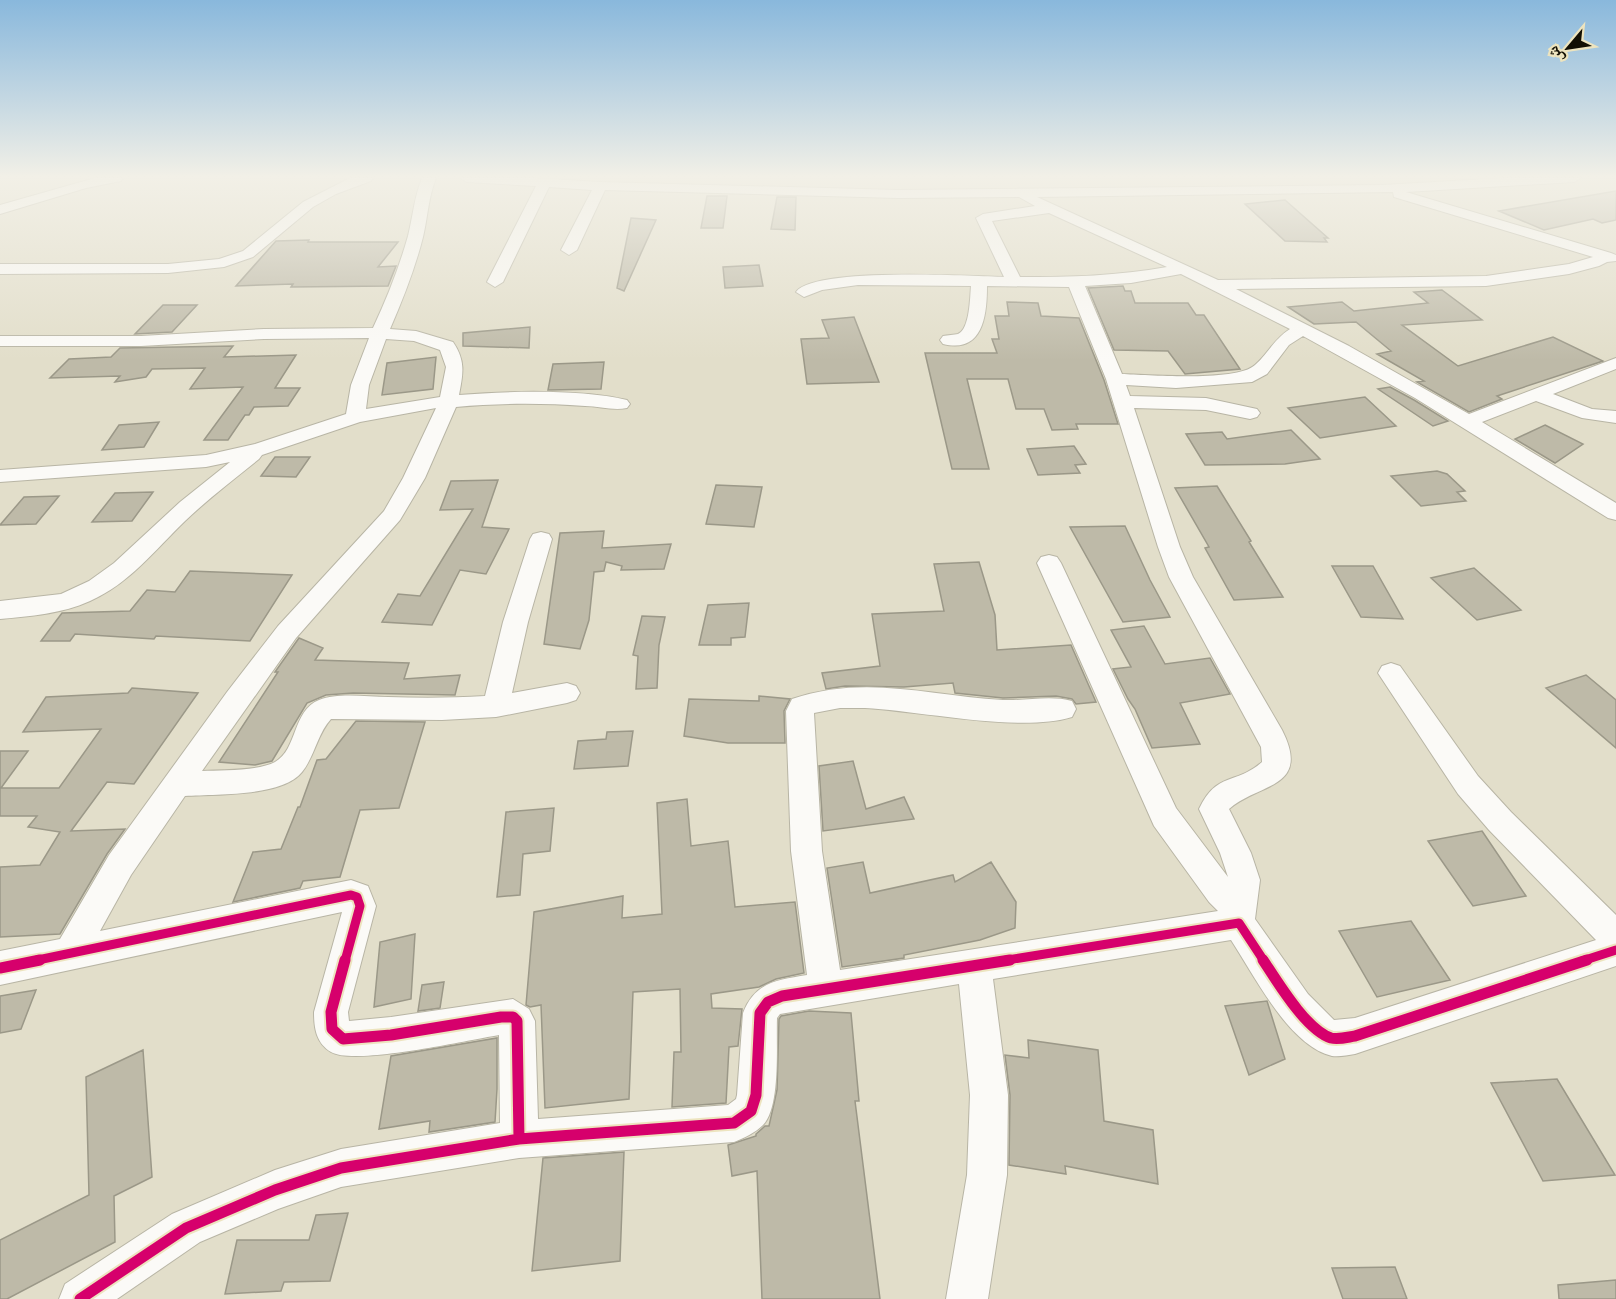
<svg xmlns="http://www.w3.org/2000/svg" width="1616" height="1299" viewBox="0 0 1616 1299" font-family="'Exo 2','Noto Naskh Arabic',sans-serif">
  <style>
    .building { fill: #bebaa8; stroke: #9b9888; stroke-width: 1.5 }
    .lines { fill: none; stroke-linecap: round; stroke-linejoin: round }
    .street-casing { stroke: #b8b5a5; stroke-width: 2 }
    .street { fill: #fbfaf7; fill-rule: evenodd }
    .cycleway-far1-casing { stroke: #ede4bf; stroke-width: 13 }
    .cycleway-casing { stroke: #ede4bf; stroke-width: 15 }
    .cycleway-far1 { stroke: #d6006c; stroke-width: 9 }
    .cycleway { stroke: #d6006c; stroke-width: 11 }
  </style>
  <rect width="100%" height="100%" fill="#e2deca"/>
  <path class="building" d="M1616 191V220L1602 223 1593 219 1544 230 1499 211Z
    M707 196H727L723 228H701Z
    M777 197H796L795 230 771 229Z
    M1285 200 1328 238H1324L1327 242 1285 241 1245 204Z
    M631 218 656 220 624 291 617 288Z
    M309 240 308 242H398L378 267 396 266 388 286 291 287 293 284 236 286 276 241Z
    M759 265 763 286 725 288 723 267Z
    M1123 286 1125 291H1131L1135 303H1188L1196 315H1204L1240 369 1185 374 1168 351 1114 350 1088 288Z
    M1442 290 1482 320 1402 325 1458 366 1553 337 1603 361 1497 396 1502 399 1469 412 1417 382 1424 381 1377 354 1391 351 1356 322 1314 324 1288 307 1342 302 1354 311 1428 303 1414 292Z
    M1007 302 1038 303 1041 316 1079 318 1104 380 1118 424H1076L1078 429 1052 430 1044 409H1016L1008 379H967L989 469H952L925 353H997L992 339H999L995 316H1009Z
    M163 305H197L172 332 135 334Z
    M854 317 879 382 807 384 801 339 829 338 822 320Z
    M530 327 529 348 463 346V333Z
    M233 346 224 357 296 355 275 388H300L288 406 254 407 249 415H245L228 440H204L243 387 190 389 205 368 152 369 146 377 115 382 120 376 50 378 69 359 111 357 120 348Z
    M436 357 433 389 382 395 387 363Z
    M604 362 601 389 548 390 553 364Z
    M1390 387 1414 400 1448 421 1433 426 1378 389Z
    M1365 397 1396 426 1320 438 1288 408Z
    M159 422 144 447 102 450 119 425Z
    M1545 425 1583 444 1555 463 1515 439Z
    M1291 430 1320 459 1285 464 1205 465 1186 434 1222 432 1227 439Z
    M1074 446 1086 464 1075 465 1080 473 1038 475 1027 449Z
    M275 457H310L296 477 261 476Z
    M1437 471 1447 474 1465 491 1457 492 1466 501 1421 506 1391 476Z
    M498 480 482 527 509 529 486 574 460 570 432 625 382 622 398 594 420 596 473 509 440 510 451 481Z
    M716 485 762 487 754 527 706 524Z
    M1217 486 1251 541 1249 542 1283 597 1234 600 1205 548 1209 547 1175 488Z
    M153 492 132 521 92 522 115 493Z
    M59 496 36 524 0 525 24 497Z
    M1125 526 1150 580 1170 617 1123 622 1070 527Z
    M604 531 602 548 671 544 664 569 621 570 622 566 606 562 604 571 594 572 589 620 580 649 544 644 560 533Z
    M979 562 995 615 997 650 1071 645 1096 702 1076 704 1072 699 1056 696 1003 698 955 693 953 683 904 687 845 686 826 689 822 673 880 666 872 614 944 611 934 564Z
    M1332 566H1373L1403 619 1361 617Z
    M1474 568 1521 610 1477 620 1431 578Z
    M190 571 292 575 250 641 156 636 154 639 75 634 70 641H41L62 613 130 611 147 590 175 592Z
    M749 603 745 637 731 638V645H699L708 605Z
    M642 616 665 617 659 645 657 688 636 689 638 656 633 655Z
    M1144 626 1165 664 1210 658 1230 694 1180 703 1200 744 1152 748 1135 709 1128 699 1113 669 1131 667 1111 630Z
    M299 638 323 648 315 660 409 663 404 679 460 675 455 695 353 693 326 695 307 703 272 761 255 765 219 762 278 672H275Z
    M1586 675 1616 700V748L1546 688Z
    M132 688 198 693 134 784 107 782 71 831 125 829 107 854 60 934 0 937V867L40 865 60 832 28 827 37 816H0V751H28L1 788H59L101 729 23 732 46 697 128 693Z
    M759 696 790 699 784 711 785 743H728L684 736 689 699 759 701Z
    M356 721 425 722 399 808 360 810 340 877 303 881 300 888 233 902 253 852 281 849 298 807H300L317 760 326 759Z
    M633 731 628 766 574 769 578 741 606 739 607 732Z
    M853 761 866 809 904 797 914 819 823 831 819 766Z
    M687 799 691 846 728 841 735 907 795 902 804 973 776 979 759 987 711 994 712 1008 742 1009 738 1046 729 1047 726 1103 672 1107 674 1052H681L680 989 633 992 629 1099 545 1108 541 1005 530 1007 526 1005 534 912 623 896 622 918 662 914 657 803Z
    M554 808 550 851 523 854 520 895 497 897 506 812Z
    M1482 831 1526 896 1473 906 1428 841Z
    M863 862 870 893 953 875 955 882 991 862 1016 902 1015 928 980 940 904 955V958L842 967 827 868Z
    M1411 921 1450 980 1377 997 1339 931Z
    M415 934 411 999 374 1007 380 942Z
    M444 982 440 1008 418 1011 422 985Z
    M36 990 21 1029 0 1033V996Z
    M1267 1001 1285 1059 1249 1075 1225 1006Z
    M809 1011 851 1013 859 1101H855L880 1299H762L757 1171 732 1176 728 1145 756 1136V1134L765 1126H769L777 1090 779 1019 781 1016Z
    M497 1038V1089L495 1122 429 1132 430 1121 379 1129 391 1056Z
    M1028 1040 1098 1050 1104 1121 1153 1130 1158 1184 1065 1166 1066 1174 1009 1165 1010 1095 1005 1055 1029 1058Z
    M143 1050 152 1177 114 1196 115 1242 7 1299H0V1240L89 1195 86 1077Z
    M1557 1079 1615 1175 1543 1181 1491 1083Z
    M624 1152 620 1261 532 1271 543 1158Z
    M348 1213 330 1281 284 1282 281 1291 225 1294 237 1240H309L316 1215Z
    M1395 1267 1407 1299H1343L1332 1268Z
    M1616 1280V1299H1559L1558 1285Z"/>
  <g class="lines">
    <defs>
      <path id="street" d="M95 178H123L121 181 86 188 0 214V205Z
        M350 178H373L371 181 336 194 313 207 253 257 224 267 168 273 0 274V264H168L219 259 243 251 303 202Z
        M422 178H436C428 198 428 216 423 237 415 269 403 299 390 329L416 331 453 342C466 361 463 374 459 395 507 391 581 389 627 400L630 404 627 408C613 411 599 406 585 406 542 403 499 403 456 407L425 478 400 520 296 638 202 771C221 770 259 771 275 762 298 749 292 711 319 700 339 692 367 697 388 697 420 698 452 698 485 696L503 622 530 539 533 534 541 532 549 534 552 539 528 622 512 693 567 683 576 686 580 693 576 700 567 703 496 717 442 720 331 719C317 734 315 756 302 772 282 797 215 794 185 796L131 875 100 931 351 880 368 886 376 906 348 1012 349 1021 391 1017 513 999 529 1009 535 1021 538 1119 728 1105 736 1099 737 1095 743 1013C755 982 777 980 807 975L791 851 786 711 792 699C865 674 930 696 1003 700 1025 701 1051 695 1072 701L1076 709 1072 717C1020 733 922 711 865 708H840L814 713 822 851 840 970 1218 911 1209 902 1154 826 1037 563 1041 557 1049 555 1057 557 1061 563 1176 808 1228 877 1220 853 1199 809C1217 771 1236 785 1262 762L1261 747 1169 577 1158 547 1106 379 1069 287 987 286C987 315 983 354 943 344L940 340 943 336C948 335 954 335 958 334 970 329 970 297 971 286L858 285 822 290 804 297 796 292C815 267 969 276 1004 277L976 218 983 214 1035 206 1019 197 898 198 605 190 577 250 569 255 561 250 592 190 549 187 503 282 495 287 487 282 536 186 467 182 460 178H533L600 182 898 190 1382 185 1505 178H1581L1574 182 1406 192 1611 253 1616 255V261L1607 262 1599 266 1569 274 1486 286 1236 289 1349 346 1469 414 1616 358V369L1553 394 1592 409 1616 411V423L1582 418 1536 401 1482 422 1616 503V520L1608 518 1415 398 1303 336 1289 345 1267 374 1252 382 1176 388 1126 385 1130 396 1206 398 1257 409 1260 413 1257 417 1250 419 1206 410 1134 408 1180 547 1193 577 1282 730C1312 789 1258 783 1229 809L1251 853 1260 880 1255 919 1308 994 1334 1020 1355 1018 1596 940 1489 830 1458 794 1378 673 1382 666 1391 663 1400 666 1478 776 1511 812 1616 915V966L1355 1054C1348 1055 1339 1057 1332 1056 1289 1046 1254 975 1231 940L993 979 1008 1095 1007 1175 988 1299H946L967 1175 970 1095 959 984 780 1014 777 1018C776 1044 781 1107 763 1125 755 1133 744 1138 734 1142L519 1158 341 1187 278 1209 200 1242 117 1299H59L65 1284 172 1214 275 1170 341 1149 500 1123 499 1035C468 1040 354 1066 331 1052 316 1043 314 1028 314 1012L342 912 0 985V951L60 939 109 855 227 692 278 626 384 511 403 478 436 408 360 422 262 455 259 459C234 479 208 499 185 521 155 550 129 584 90 601 61 614 31 616 0 619V601L61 594 89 581 114 563 180 502 230 462 206 467 0 482V470L206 455 255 444 346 414 351 385 369 338 264 339 141 346H0V336H141L264 329 373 328C387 298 399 268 408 236 413 216 414 198 422 178ZM1393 192 1394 197 1593 257 1569 264 1486 276 1218 280 1037 197ZM1049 213 1167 267C1118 276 1070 277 1020 277L992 221ZM1181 274 1290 329C1273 340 1269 353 1255 365 1237 382 1148 375 1122 374L1085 286 1131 283ZM386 339 414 341 440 350 446 367 440 397 366 409 369 385Z"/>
    </defs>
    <use href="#street" class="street-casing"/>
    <use href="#street" class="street"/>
    <defs>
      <path id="cycleway-far1" d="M33 961 351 895 357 897 360 906 345 961
        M1001 961 1239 923 1264 961
        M1582 961 1616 950"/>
      <path id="cycleway" d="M1263 960C1277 981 1306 1030 1331 1038 1339 1040 1348 1037 1355 1036L1587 960
        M0 968 40 960
        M519 1139 734 1123 751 1111 756 1095 760 1013 768 1002 782 996 1010 960
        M80 1299 186 1228 275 1190 341 1168 519 1139 517 1021 513 1017H501L391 1035 343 1039 332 1029 331 1012 345 960"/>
    </defs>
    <use href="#cycleway-far1" class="cycleway-far1-casing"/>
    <use href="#cycleway" class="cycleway-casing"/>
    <use href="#cycleway-far1" class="cycleway-far1"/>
    <use href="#cycleway" class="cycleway"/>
  </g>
  <linearGradient id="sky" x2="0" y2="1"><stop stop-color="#89b8dc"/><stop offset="0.49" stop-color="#f2f0e7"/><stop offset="1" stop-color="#f2f0e7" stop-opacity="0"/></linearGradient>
  <rect width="1616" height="360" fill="url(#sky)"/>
  <g transform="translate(1568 48) rotate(241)" stroke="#ede4bf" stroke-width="4.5" paint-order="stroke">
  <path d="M0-4.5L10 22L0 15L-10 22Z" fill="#120f03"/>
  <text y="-9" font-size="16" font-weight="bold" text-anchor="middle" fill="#120f03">ش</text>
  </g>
</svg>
